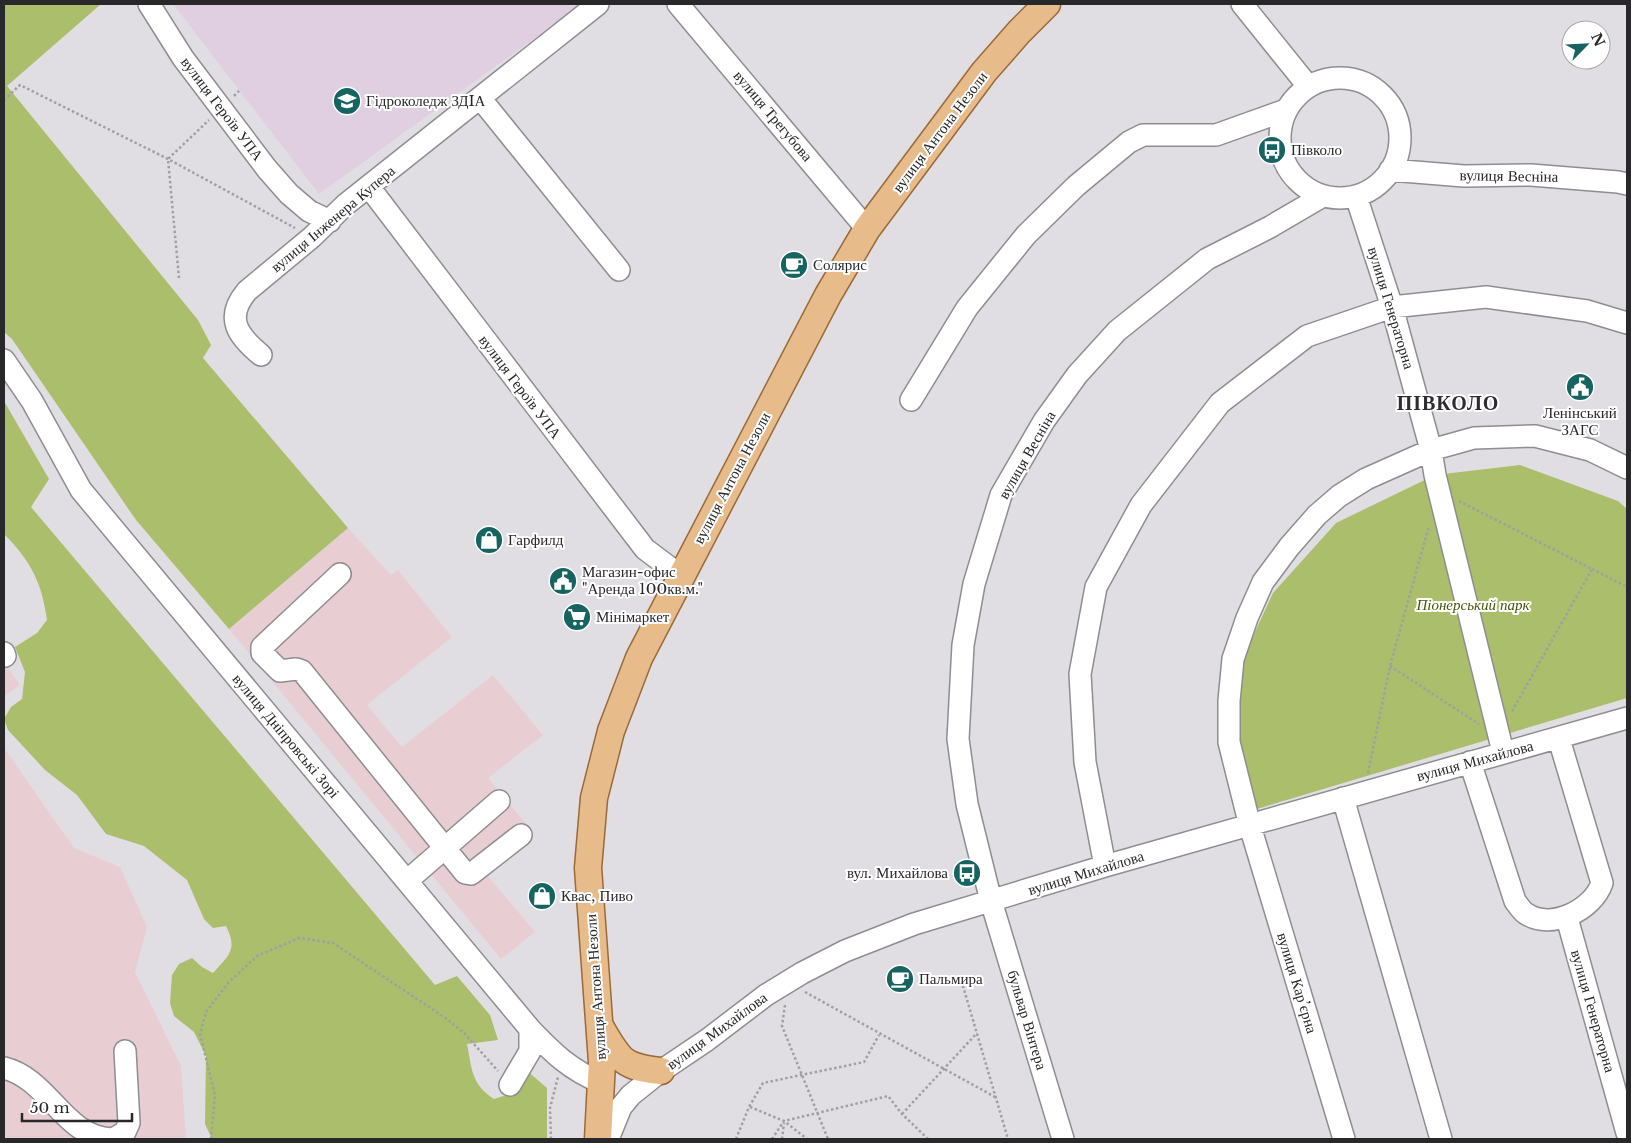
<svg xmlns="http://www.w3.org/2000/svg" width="1631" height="1143" viewBox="0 0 1631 1143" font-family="'Libre Baskerville',serif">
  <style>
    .industrial { fill: #e8ced2 }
    .education { fill: #e0cfe1 }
    .green { fill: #aabe6c }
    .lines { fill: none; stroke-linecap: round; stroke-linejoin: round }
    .minor-casing { stroke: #8e8d92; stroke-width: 24 }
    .major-casing { stroke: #9a6a37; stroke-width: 29 }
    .path { stroke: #a09fa3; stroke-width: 2.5; stroke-dasharray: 2.5 2.5; stroke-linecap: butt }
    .minor { stroke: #fff; stroke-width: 21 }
    .major { stroke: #e8bb8b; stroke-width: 26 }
    .labels { text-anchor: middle; stroke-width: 4; stroke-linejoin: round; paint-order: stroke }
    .poi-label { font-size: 15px; fill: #28282a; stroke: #fff; text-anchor: start }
    .street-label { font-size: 15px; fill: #28282a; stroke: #fff }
    .park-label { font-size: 15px; font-style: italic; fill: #48560a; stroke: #fff }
    .district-label { font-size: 20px; font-weight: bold; letter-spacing: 1px; fill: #2d2c30; stroke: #fff }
  </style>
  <rect width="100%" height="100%" fill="#e0dee3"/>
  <path class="industrial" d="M348 528 391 575 398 570 452 637 367 705 402 747 493 675 543 735 488 778 532 831 483 870 535 932 501 959 229 629Z
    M4 662 20 685 4 696Z
    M4 748 74 848 120 867 147 927 135 972 181 1066 186 1139H4Z"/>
  <path class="education" d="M173 4H582L319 194Z"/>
  <path class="green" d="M4 4H101L7 86 198 320 211 345 203 358 348 528 229 629 136 520 12 339 4 332Z
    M4 401 49 479 31 507 435 985 457 976 490 1015 498 1040 467 1044C472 1069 471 1084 494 1099L510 1094 518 1063 547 1088V1139H212L205 1124 206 1056 194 1032 174 1016 170 1003 172 975 179 964 192 958 202 967 213 973C229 955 238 950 226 926L213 928 204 919 187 880 144 846 106 834 77 795 45 770 8 730 4 719 11 707 22 699 25 672 15 647 37 633 47 620C42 583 31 561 4 534Z
    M1520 465 1618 501 1627 509V698L1250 811 1235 746 1241 662 1273 593 1336 523 1435 475Z"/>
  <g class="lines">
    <defs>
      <path id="minor" d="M149 4 183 58 267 169 289 194 309 211 330 221
        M678 4 867 229
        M1242 4 1308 86
        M1280 138a60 60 0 1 1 120 0a60 60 0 1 1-120 0Z
        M480 98 619 270
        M1390 170 1464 176 1531 175 1618 182 1627 184
        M369 187 645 549 681 576
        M1356 196 1392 307 1431 450 1435 475 1503 752
        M261 355C238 336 224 318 247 291L312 237 345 205 598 4
        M4 360 32 401 81 490 530 1029C553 1053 570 1070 602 1083
        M911 400 967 308 1026 235 1076 186 1129 142 1143 135H1216L1286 110
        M340 574 262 647V653L280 671 296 669 302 671 465 873 471 874 521 835
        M4 653 5 656
        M1470 762 1515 901C1518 905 1522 911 1525 913 1551 931 1593 910 1602 883L1559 739
        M1343 798 1441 1139
        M1105 866 1085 762 1080 674 1096 587 1141 505 1220 403 1307 336 1392 307 1486 297 1587 311 1627 323
        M408 880 499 801
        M1567 918 1627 1133
        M4 1068C49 1079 63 1136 111 1139
        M510 1085 530 1051V1029
        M113 1139 125 1132 129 1123 125 1051
        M608 1139 621 1107 631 1095 661 1071 707 1040 766 995 802 973 845 951 914 924 1105 866 1627 718
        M1063 1139 991 901 967 804 958 739 963 645 974 584 1001 495 1044 421 1077 375 1117 331 1207 259 1270 227 1323 196
        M1344 1139 1250 826 1229 742V701L1233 659 1247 618 1263 582 1289 547 1317 515 1339 496 1366 479 1431 450 1474 438 1535 436 1590 450 1627 468"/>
      <path id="major" d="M601 1028C620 1060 622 1067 661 1071
        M598 1139 602 1062 588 868 594 798 611 731 639 658 828 295 867 229 984 72 1019 32 1047 4"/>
    </defs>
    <use href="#minor" class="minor-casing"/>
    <use href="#major" class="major-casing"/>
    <path class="path" d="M234 96 239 91
      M4 100 20 85 168 159 295 228
      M179 278 168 159 209 120
      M1459 501 1592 569 1511 713
      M1592 569 1627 587
      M1390 666 1479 724
      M1368 773 1390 666 1429 526
      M960 976 1008 1139
      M805 992 995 1097
      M785 1005 782 1026 828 1139
      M750 1107 784 1121 807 1139
      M902 1114 977 1033
      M211 1139 215 1095 200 1034 206 1012 228 983 257 956 299 938 333 943 447 1019 465 1034 498 1071
      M551 1139 550 1108 558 1077
      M736 1139 749 1107 763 1083 864 1062 879 1035
      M772 1139 784 1121 888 1096 902 1114 928 1139
      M782 1139 784 1123"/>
    <use href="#minor" class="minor"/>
    <use href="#major" class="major"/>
  </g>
  <defs>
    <symbol id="university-disc" viewBox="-11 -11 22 22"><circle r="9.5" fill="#166461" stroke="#fff"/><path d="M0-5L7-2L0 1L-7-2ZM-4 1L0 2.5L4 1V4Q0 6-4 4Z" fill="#fff"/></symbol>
    <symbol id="bus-disc" viewBox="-11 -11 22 22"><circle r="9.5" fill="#166461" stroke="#fff"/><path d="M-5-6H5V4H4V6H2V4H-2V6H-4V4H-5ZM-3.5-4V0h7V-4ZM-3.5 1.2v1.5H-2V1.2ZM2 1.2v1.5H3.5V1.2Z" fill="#fff"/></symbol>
    <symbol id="cafe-disc" viewBox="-11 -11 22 22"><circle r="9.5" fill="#166461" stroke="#fff"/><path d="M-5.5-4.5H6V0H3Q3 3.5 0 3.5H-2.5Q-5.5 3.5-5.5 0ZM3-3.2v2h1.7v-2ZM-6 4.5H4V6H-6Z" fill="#fff"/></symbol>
    <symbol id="civic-disc" viewBox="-11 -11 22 22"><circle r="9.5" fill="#166461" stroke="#fff"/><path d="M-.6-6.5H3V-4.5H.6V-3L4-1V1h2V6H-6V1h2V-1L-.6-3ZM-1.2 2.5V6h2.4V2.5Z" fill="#fff"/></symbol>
    <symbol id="shop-disc" viewBox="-11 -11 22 22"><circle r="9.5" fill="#166461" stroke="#fff"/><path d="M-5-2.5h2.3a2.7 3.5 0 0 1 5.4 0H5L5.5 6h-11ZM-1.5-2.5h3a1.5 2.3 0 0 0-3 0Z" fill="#fff"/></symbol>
    <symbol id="supermarket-disc" viewBox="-11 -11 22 22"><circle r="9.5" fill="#166461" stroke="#fff"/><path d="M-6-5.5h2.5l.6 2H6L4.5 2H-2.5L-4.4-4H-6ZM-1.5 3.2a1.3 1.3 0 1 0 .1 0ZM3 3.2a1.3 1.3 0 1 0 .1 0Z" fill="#fff"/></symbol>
  </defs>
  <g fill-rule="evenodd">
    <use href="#university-disc" x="331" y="85" width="32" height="32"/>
    <use href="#bus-disc" x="1256" y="134" width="32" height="32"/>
    <use href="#cafe-disc" x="778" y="249" width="32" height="32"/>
    <use href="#civic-disc" x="1564" y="371" width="32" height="32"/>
    <use href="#shop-disc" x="473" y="524" width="32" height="32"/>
    <use href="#civic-disc" x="547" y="565" width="32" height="32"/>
    <use href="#supermarket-disc" x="561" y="601" width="32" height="32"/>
    <use href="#bus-disc" x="951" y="857" width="32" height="32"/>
    <use href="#shop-disc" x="526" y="880" width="32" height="32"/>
    <use href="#cafe-disc" x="884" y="963" width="32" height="32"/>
  </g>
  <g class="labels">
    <g class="poi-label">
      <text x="366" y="106">Гідроколедж ЗДIА</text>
      <text x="1291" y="155">Півколо</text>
      <text x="813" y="270">Солярис</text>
      <text x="1580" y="418" text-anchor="middle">Ленінський<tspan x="1580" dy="17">ЗАГС</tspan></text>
      <text x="508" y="545">Гарфилд</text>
      <text x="582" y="577">Магазин-офис<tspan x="582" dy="17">"Аренда 100кв.м."</tspan></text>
      <text x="596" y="622">Мінімаркет</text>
      <text x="948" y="878" text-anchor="end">вул. Михайлова</text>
      <text x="561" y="901">Квас, Пиво</text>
      <text x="919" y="984">Пальмира</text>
    </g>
    <g class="street-label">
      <text transform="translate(222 109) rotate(53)" y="5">вулиця Героїв УПА</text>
      <text transform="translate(773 116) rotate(50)" y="5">вулиця Трегубова</text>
      <text transform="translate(940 132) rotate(-53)" y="5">вулиця Антона Незоли</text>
      <text transform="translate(1509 176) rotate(1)" y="5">вулиця Весніна</text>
      <text transform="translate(333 219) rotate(-40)" y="5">вулиця Інженера Купера</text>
      <text transform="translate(1391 308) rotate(73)" y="5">вулиця Генераторна</text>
      <text transform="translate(520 387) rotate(53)" y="5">вулиця Героїв УПА</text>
      <text transform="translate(1027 455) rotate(-60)" y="5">вулиця Весніна</text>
      <text transform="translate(732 478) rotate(-62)" y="5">вулиця Антона Незоли</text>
      <text transform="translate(286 736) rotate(50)" y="5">вулиця Дніпровські Зорі</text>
      <text transform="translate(1475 761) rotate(-15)" y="5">вулиця Михайлова</text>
      <text transform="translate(1086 873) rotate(-17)" y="5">вулиця Михайлова</text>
      <text transform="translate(1297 983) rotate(73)" y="5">вулиця Кар’єрна</text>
      <text transform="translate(596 987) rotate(-94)" y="5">вулиця Антона Незоли</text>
      <text transform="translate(1593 1011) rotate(74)" y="5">вулиця Генераторна</text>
      <text transform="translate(1027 1020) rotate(73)" y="5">бульвар Вінтера</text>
      <text transform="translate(717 1031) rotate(-36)" y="5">вулиця Михайлова</text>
    </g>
    <g class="park-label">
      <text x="1473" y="610">Піонерський парк</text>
    </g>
    <g class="district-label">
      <text x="1448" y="410">ПІВКОЛО</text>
    </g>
  </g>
  <rect width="1631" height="1143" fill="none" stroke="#28282a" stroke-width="10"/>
  <g transform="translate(1586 45) rotate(66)"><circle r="24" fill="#ffffff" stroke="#a9a9aa"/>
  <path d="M0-4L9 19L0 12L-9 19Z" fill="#166461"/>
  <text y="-8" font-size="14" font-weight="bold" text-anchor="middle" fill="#28282a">N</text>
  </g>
  <path d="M22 1113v8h110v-8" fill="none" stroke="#28282a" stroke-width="2.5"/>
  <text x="30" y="1113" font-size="15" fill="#28282a" stroke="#ffffff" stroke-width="4" paint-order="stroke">50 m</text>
</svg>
